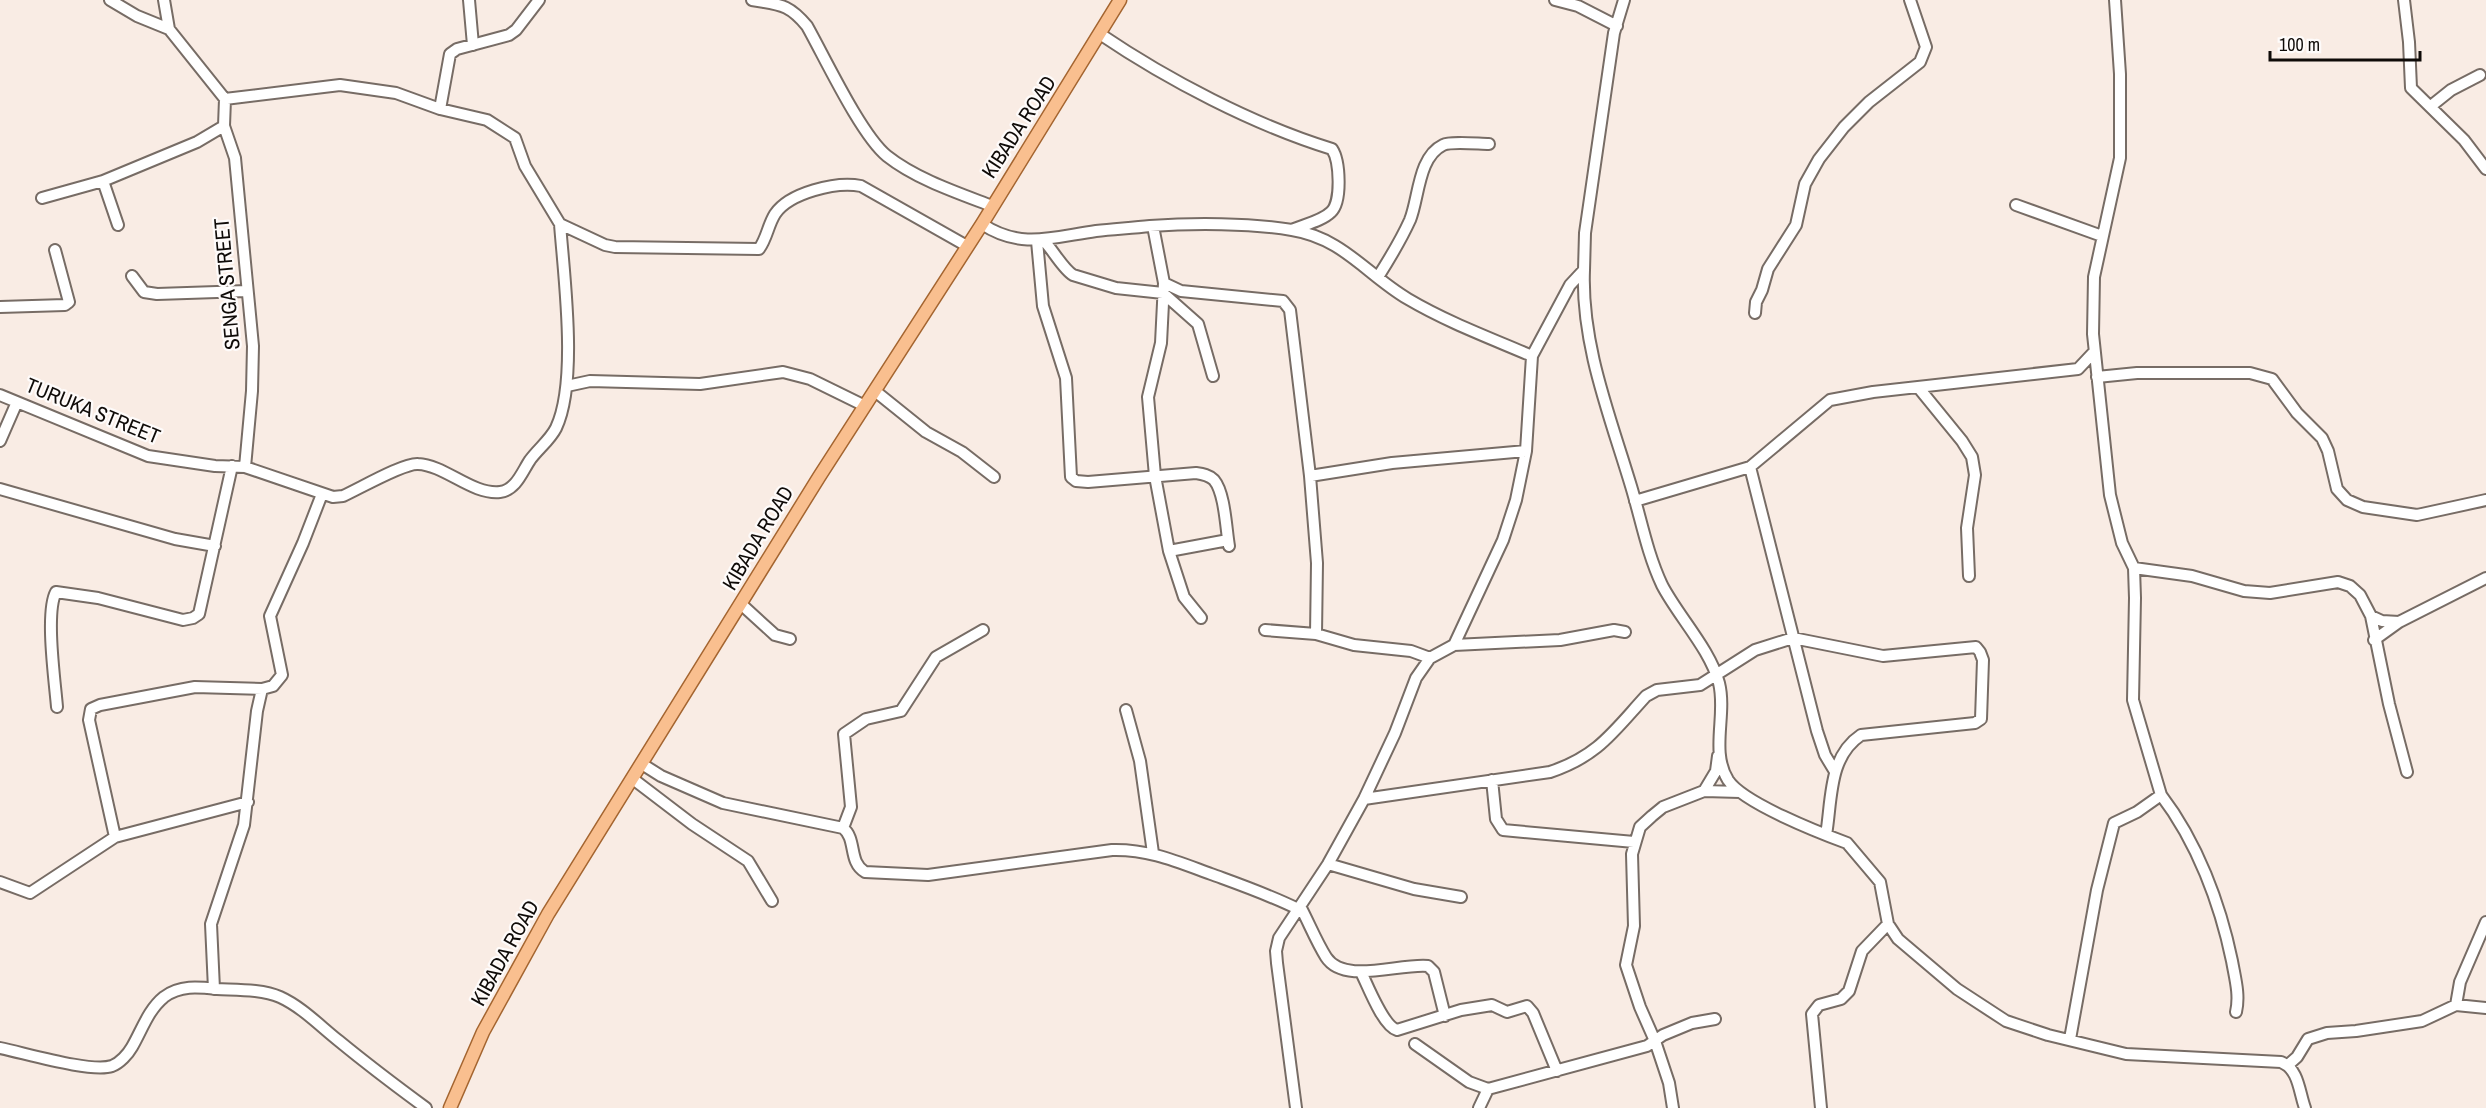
<svg xmlns="http://www.w3.org/2000/svg" width="2486" height="1108" viewBox="0 0 2486 1108" font-family="'Archivo Narrow',sans-serif">
  <style>
    .lines { fill: none; stroke-linecap: round; stroke-linejoin: round }
    .minor-casing { stroke: #776c65; stroke-width: 14 }
    .major-casing { stroke: #a46530; stroke-width: 15 }
    .minor { stroke: #fff; stroke-width: 10 }
    .major { stroke: #f9bf8f; stroke-width: 12 }
    .labels { text-anchor: middle; stroke-width: 4.5; stroke-linejoin: round; paint-order: stroke }
    .street-label { font-size: 21px; fill: #0f0b08; stroke: #fefbfa }
  </style>
  <rect width="100%" height="100%" fill="#f9ece4"/>
  <g class="lines">
    <defs>
      <path id="minor" d="M110 0 137 16 169 29 225 99
        M164 0 169 29
        M469 0 473 45
        M752 0C779 5 788 3 807 26 825 58 861 135 887 156 916 179 958 193 992 206
        M1555 0 1578 6 1617 26
        M2404 0 2409 42 2411 88 2464 140 2486 169
        M1100 34C1168 80 1254 125 1332 149 1340 161 1342 202 1331 212 1322 221 1303 225 1292 230
        M225 99 340 85 396 93 440 109 487 120 515 138 525 166 560 224 605 245 615 247 759 249C767 238 768 225 775 214 789 193 836 181 861 186L967 246
        M225 99 224 126 235 158 253 346 252 391 245 467
        M2431 106 2451 90 2480 75
        M440 109 450 54 457 49 509 35 516 30 539 0
        M42 198 103 181
        M2016 205 2102 236
        M982 224C1021 250 1053 237 1096 231 1114 229 1132 228 1150 226 1193 223 1250 223 1292 230 1343 238 1367 275 1408 299 1447 322 1490 338 1532 356L1526 451 1516 500 1503 540 1454 645 1430 658 1416 678 1395 733 1364 799 1328 864 1279 938 1276 951 1277 963 1296 1108
        M118 225 103 181 197 142 224 126
        M1153 226 1164 283 1181 291 1283 301 1290 310 1310 476 1317 563 1316 634 1354 645 1411 651 1430 658
        M1037 241 1043 306 1066 378 1071 477 1076 481 1088 482 1196 473C1203 474 1209 475 1214 480 1225 493 1226 529 1229 546
        M1044 241C1053 250 1063 269 1073 275L1116 288 1163 293 1198 324 1213 376
        M1584 270C1581 344 1610 416 1631 486 1641 519 1647 553 1662 585 1678 616 1710 649 1719 683 1727 715 1710 751 1728 780 1743 803 1820 833 1847 843L1880 882 1888 924 1898 939 1957 989 2006 1021 2048 1035 2126 1054 2281 1062C2299 1069 2299 1092 2305 1108
        M132 276 144 292 157 294 247 291
        M1378 277C1390 258 1401 240 1410 220 1419 198 1418 157 1443 145 1451 141 1479 144 1489 144
        M1164 283 1161 343 1148 397 1155 476 1169 551 1184 597 1201 618
        M0 307 65 305 69 302 55 250
        M1755 313 1756 302 1762 290 1768 269 1796 225 1805 184 1819 159 1844 127 1869 102 1920 62 1926 47 1910 0
        M1532 356 1570 285 1584 270 1585 233 1614 33 1624 0
        M2097 377 2137 373H2250L2272 379 2297 413 2322 438 2328 451 2337 489 2347 500 2363 507 2417 515 2486 500
        M567 386 590 381 700 384 783 372 810 379 865 406
        M1918 387 1962 441 1972 457 1975 475 1967 528 1969 576
        M875 391 926 432 962 452 994 477
        M0 395 148 456 215 466 245 467 333 497 343 496C359 489 403 463 418 464 445 465 472 495 500 492 516 490 522 472 530 460 538 449 550 440 556 428 578 382 564 277 560 224
        M0 441 17 402
        M1750 467 1817 731 1825 755 1834 770
        M1310 476 1392 463 1526 451
        M0 489 175 539 215 546
        M1635 501 1750 467 1830 400 1873 392 2078 369 2094 352
        M1169 551 1228 540
        M2134 568 2192 576 2244 591 2270 593 2338 582 2350 586 2360 595 2371 616 2382 621 2399 622 2486 578
        M741 604 775 635 790 639
        M2371 616 2389 704 2407 772
        M1265 630 1316 634
        M2374 640 2399 622
        M1454 645 1560 640 1614 630 1625 632
        M57 707C55 682 45 612 56 592L98 598 183 620 193 618 199 614 232 466
        M1126 710 1140 761 1153 853
        M642 764 661 776 723 803 843 828C857 839 848 862 865 872L928 875 1112 850C1149 849 1178 862 1211 874 1241 885 1270 895 1298 909
        M633 779 692 824 748 861 772 901
        M1492 780 1496 819 1503 830 1634 842
        M1704 791 1740 792
        M2161 795C2197 842 2220 903 2232 961 2235 978 2240 995 2236 1012
        M1364 799 1550 772C1598 756 1613 732 1646 696L1657 690 1700 685 1755 650 1793 638 1883 656 1976 647 1980 652 1983 660 1981 719 1975 723 1861 735C1828 757 1832 800 1826 835
        M843 828 851 807 844 734 866 719 901 711 936 657 983 630
        M115 837 89 720 91 709 100 705 195 687 262 689
        M1328 864 1414 889 1461 897
        M0 882 30 893 115 837 248 802
        M1300 906C1309 923 1316 941 1326 957 1344 985 1399 963 1428 966L1434 972 1445 1016
        M1361 972C1368 986 1383 1026 1397 1030L1461 1010 1492 1005 1507 1012 1527 1006 1533 1013 1557 1071
        M214 989 211 924 244 825 257 711 262 689 273 686 282 675 270 616 303 543 322 494
        M2456 1005 2460 982 2486 922
        M2070 1039 2097 890 2114 823 2137 812 2161 795 2133 700 2135 598 2134 568 2122 543 2110 495 2093 334 2094 277 2120 158V74L2115 0
        M1415 1044 1469 1082 1488 1089
        M0 1048C25 1053 91 1073 112 1066 120 1063 128 1054 132 1047 142 1030 148 1010 164 997 180 985 198 987 217 989 236 990 262 989 280 997 302 1007 320 1026 339 1041 367 1064 396 1086 426 1108
        M2288 1065 2297 1057 2308 1039 2327 1033 2356 1031 2422 1021 2456 1005 2486 1008
        M1479 1108 1488 1089 1647 1046 1663 1035 1692 1023 1715 1019
        M1673 1108 1669 1083 1655 1041 1640 1007 1626 965 1634 926 1632 854 1640 827 1652 816 1663 807 1704 791 1716 771 1718 756
        M1821 1108 1812 1014 1819 1005 1841 999 1849 991 1862 951 1888 924"/>
      <path id="major" d="M450 1108 483 1032 548 914 819 477 982 224 1120 0"/>
    </defs>
    <use href="#minor" class="minor-casing"/>
    <use href="#major" class="major-casing"/>
    <use href="#minor" class="minor"/>
    <use href="#major" class="major"/>
  </g>
  <g class="labels">
    <g class="street-label">
      <text transform="translate(1019 127) rotate(-57)" y="7">KIBADA ROAD</text>
      <text transform="translate(227 284) rotate(-95)" y="7">SENGA STREET</text>
      <text transform="translate(93 411) rotate(22)" y="7">TURUKA STREET</text>
      <text transform="translate(758 538) rotate(-59)" y="7">KIBADA ROAD</text>
      <text transform="translate(505 953) rotate(-61)" y="7">KIBADA ROAD</text>
    </g>
  </g>
  <path d="M2270 51v9h150v-9" fill="none" stroke="#0f0b08" stroke-width="3"/>
  <text x="2279" y="51" font-size="18" fill="#0f0b08" stroke="#fefbfa" stroke-width="4.5" paint-order="stroke">100 m</text>
</svg>
